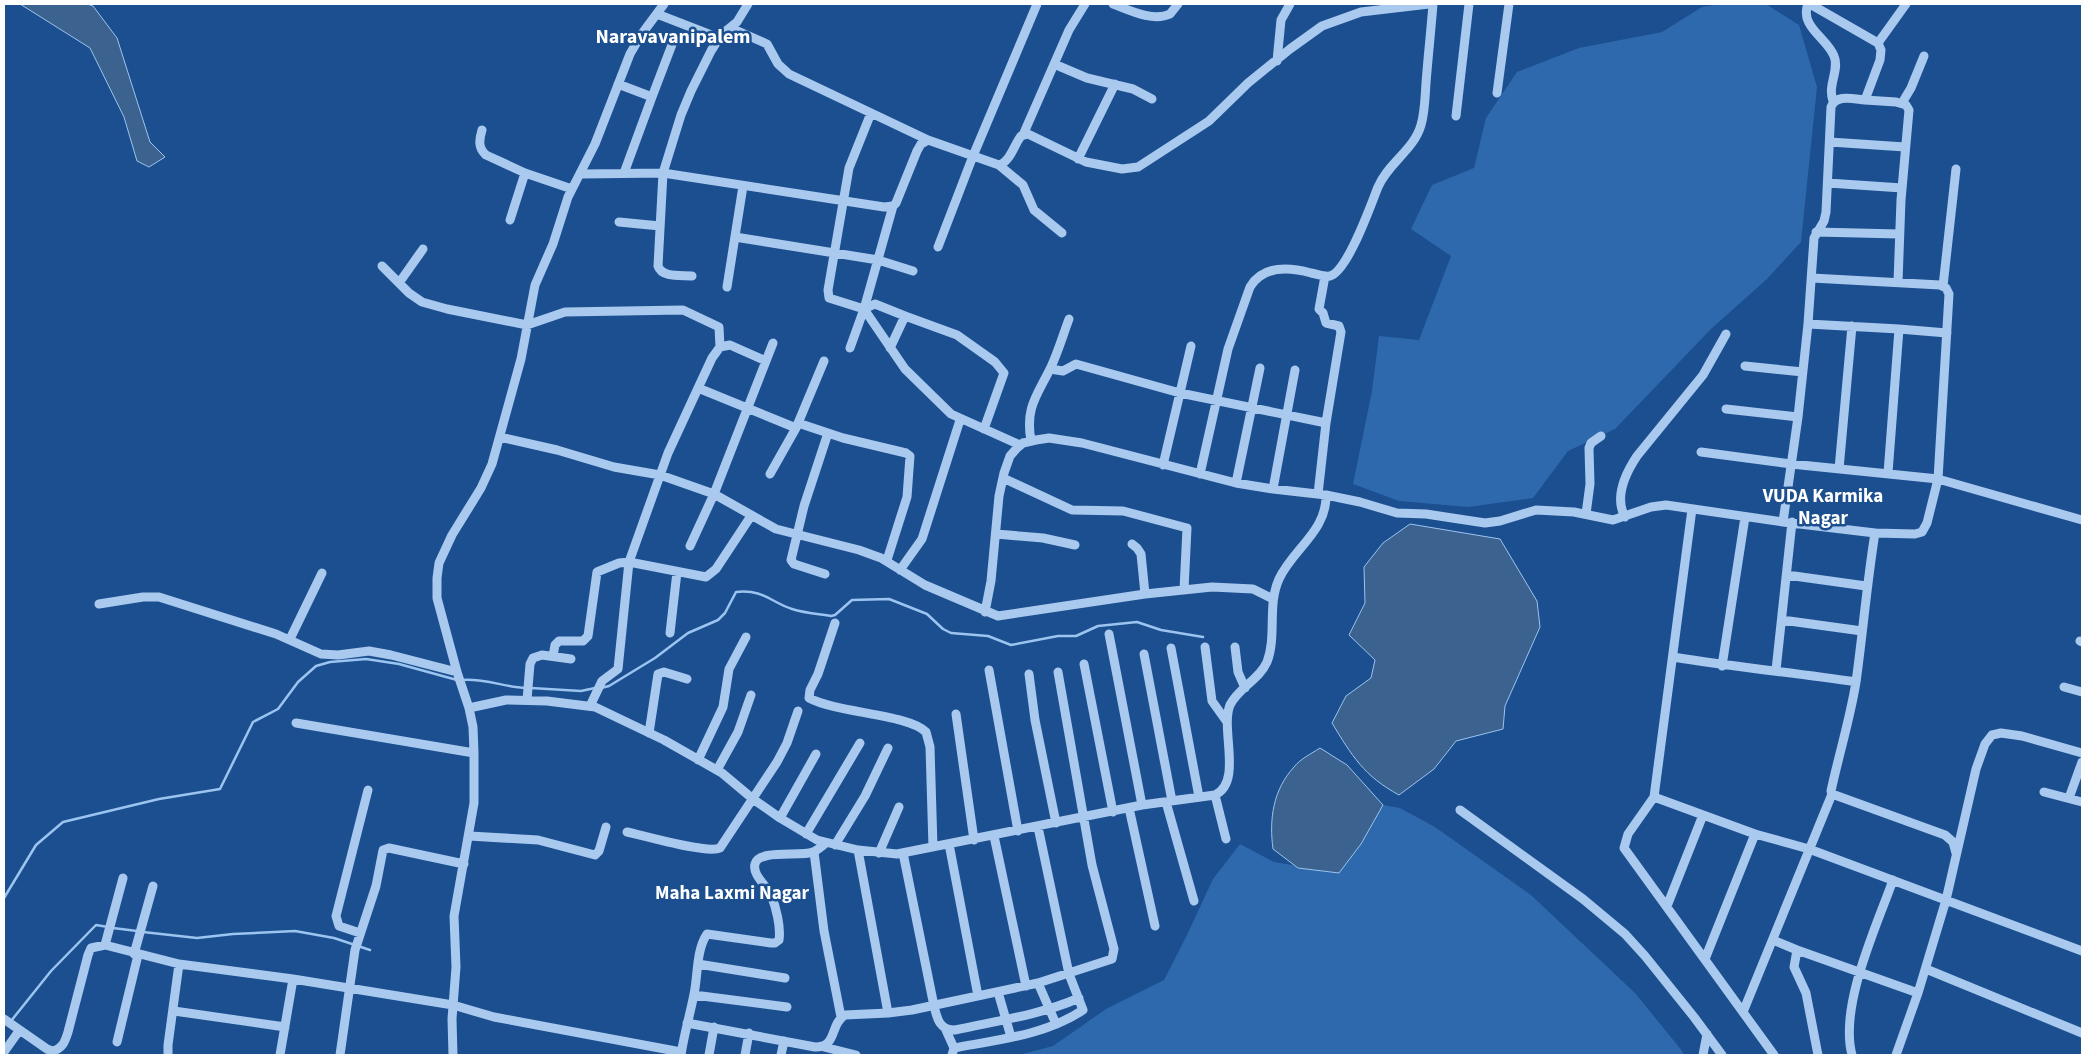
<svg xmlns="http://www.w3.org/2000/svg" width="2086" height="1059" viewBox="0 0 2086 1059" font-family="'Source Sans 3',sans-serif">
  <style>
    .green { fill: #2e69ad }
    .water { fill: #3c6290; stroke: #9cc4f0 }
    .lines { fill: none; stroke-linecap: round; stroke-linejoin: round }
    .stream { stroke: #9cc4f0; stroke-width: 2.5 }
    .minor { stroke: #a9c9ee; stroke-width: 9 }
    .labels { text-anchor: middle; stroke-width: 5; stroke-linejoin: round; paint-order: stroke }
    .neighbourhood-label { font-size: 19px; font-weight: bold; fill: #fff; stroke: #1b4f8f }
    .quarter-label { font-size: 20px; font-weight: bold; fill: #fff; stroke: #1b4f8f }
  </style>
  <rect width="100%" height="100%" fill="#1b4f8f"/>
  <path class="green" d="M1721 4H1766L1799 25 1817 87 1801 242 1767 279 1711 329 1615 429 1568 451 1533 498 1468 507 1399 501 1353 484 1372 391 1379 336 1419 340 1451 256 1411 229 1432 185 1474 168 1486 118 1517 72 1579 48 1662 32 1702 7Z
    M1383 805 1400 808 1435 827 1531 895 1635 993 1683 1052V1055H1019L1053 1046 1106 1009 1164 980 1187 935 1213 879 1240 844 1274 862 1339 873 1361 844Z"/>
  <path class="water" d="M20 4H87L93 6 117 38 150 142 165 157 149 167 137 161 124 117 90 48Z
    M1410 524 1500 539 1537 601 1540 627 1505 706 1503 729 1456 741 1434 769 1399 795C1364 776 1352 756 1332 723L1346 696 1371 678 1375 660 1349 635 1365 603 1364 567 1383 543Z
    M1320 748 1347 765 1383 805 1361 844 1339 873 1298 868 1273 849C1269 819 1273 790 1294 767 1300 759 1311 754 1320 748Z"/>
  <g class="lines">
    <path class="stream" d="M462 680C484 678 504 687 526 688
      M531 688 581 691 595 688
      M601 688 609 686 655 658 688 633 718 620 725 613 736 592C764 589 770 602 792 609 804 613 818 614 831 616L835 615 852 600 889 599 927 614 943 629 951 633 988 636 1011 645 1058 636H1076L1098 626 1137 622 1161 630 1203 637
      M4 898 36 845 63 822 159 799 220 789 253 722 278 709 298 682 316 666 330 662 366 659 399 664 457 680
      M113 928 137 931
      M143 932 197 938 233 934 295 931 334 938 370 950
      M11 1021 51 971 96 925 108 927"/>
    <path class="minor" d="M1113 4C1129 10 1153 22 1170 14L1178 4
      M1808 4C1799 26 1827 38 1834 56 1840 70 1827 85 1833 101
      M657 14 719 38
      M731 28 767 44 778 64 789 74 928 140
      M1878 43 1906 4
      M1277 61 1281 20 1290 4
      M1054 64 1087 78 1133 89 1152 99
      M618 84 652 97 673 42
      M1497 93 1509 4
      M1865 100 1896 102 1906 105 1909 110 1901 200 1898 282
      M1902 103 1911 88 1924 56
      M871 113 849 168 828 290 829 298 864 309 905 369 951 414 1020 445
      M1456 116 1469 4
      M482 130C479 140 478 148 486 155L525 173 572 189
      M1023 135 1069 30 1085 4
      M1830 142 1905 147
      M1078 159 1115 84
      M999 165 1023 185 1034 210 1062 233
      M624 173 652 97
      M582 174 663 173 884 207 893 206 896 203 917 151 921 144 928 140 999 165C1010 162 1014 145 1021 136L1028 134 1086 162 1122 169 1138 167 1209 121 1248 83 1290 49 1322 26 1361 12 1429 4
      M1828 183 1902 188
      M510 220 525 173
      M619 222 660 226
      M1816 232 1899 234
      M735 237 878 260 913 271
      M938 247 973 156 1037 4
      M382 266 409 293 422 302 447 309 527 325 565 312 683 310 719 327 720 347
      M692 276C681 275 662 278 658 266L663 173 681 115 691 91 711 51 721 35 737 22 748 4
      M1812 278 1940 285 1946 288 1949 294 1938 479 1927 523 1922 532 1915 534 1875 533
      M399 283 423 249
      M1943 286 1956 169
      M727 287 743 186
      M864 309 875 304 905 316 890 348
      M905 316 957 335 995 362 1004 373 984 429
      M1808 324 1899 329
      M773 343 714 494 776 529 859 550 881 558 925 585 998 616 1145 594 1212 587 1253 589 1273 599
      M850 348 864 309 893 206
      M1745 366 1803 372
      M1050 369 1063 371 1076 364 1180 393 1326 423
      M698 388 796 428
      M1726 409 1798 417
      M798 423 843 438 906 453 910 456 907 497 887 560
      M500 437 557 450 614 467 660 475 714 494 690 546
      M1031 441C1025 407 1037 396 1051 367 1058 352 1063 335 1069 319
      M1701 452 1791 464 1938 479 2082 520
      M1163 465 1191 346
      M1839 469 1852 326
      M1888 473 1899 329 1947 333
      M770 474 796 428 824 361
      M1200 474 1228 349 1250 287C1263 265 1289 267 1311 273 1317 274 1324 277 1330 276 1348 271 1371 204 1378 187 1388 163 1414 150 1421 125 1425 111 1425 97 1426 83 1428 57 1431 30 1433 4
      M1003 478 1072 510 1123 511 1187 528 1184 590
      M1236 483 1260 368
      M1273 489 1295 370
      M1318 494 1326 423 1341 332 1339 326 1326 323 1323 313 1319 309 1325 276
      M1692 509 1654 797 1628 834 1624 848 1774 1055
      M1586 514 1590 484 1589 448 1591 443 1601 436
      M1625 517C1614 497 1625 474 1637 456L1703 375 1726 334
      M996 534 1043 538 1075 545
      M1132 544 1137 548 1141 554 1145 594
      M900 570 922 539 960 420
      M825 574 794 564 791 560 804 506 828 433
      M1787 575 1866 586
      M99 604 143 597H159L276 634 321 654 338 655 369 651 391 655 457 672
      M985 612 991 581 999 496 1004 473 1010 456 1017 448 1023 443 1036 440 1049 438 1082 443 1236 483 1273 489 1326 495 1360 502 1397 513 1426 514 1485 523 1500 521 1536 510 1574 512 1613 520 1651 507 1666 505 1783 522
      M1782 620 1862 631
      M835 623 818 674 810 690 809 698C837 713 908 714 926 732L930 747 933 847
      M670 633 677 572
      M1109 634 1142 805
      M290 639 322 573
      M2080 641 2082 642
      M1205 647 1212 701 1227 722
      M1235 647 1238 672 1245 688
      M1171 648 1199 797
      M1144 654 1172 801
      M553 656 555 645 559 641H583L588 636 597 572 619 563 629 562 706 577 716 569 751 516
      M1673 657C1734 667 1795 673 1856 682
      M1084 664 1113 812
      M1722 666 1745 517
      M989 670 1018 831
      M1776 670 1792 522
      M1029 674 1035 720 1056 823
      M2064 687 2082 692
      M527 700 530 664 533 658 542 655 571 659
      M590 706 602 681 618 669 629 562 668 453 712 358 720 347 730 345 766 361
      M469 708 506 700 547 701 595 707 664 740 722 773 753 799 780 818 817 840 858 850 897 854 1142 805 1215 795C1243 782 1220 729 1230 705 1238 688 1259 680 1267 662 1277 636 1267 605 1279 579 1293 549 1327 531 1326 495
      M956 714 974 840
      M296 723 474 753
      M649 733 658 674 664 672 687 679
      M698 760 723 707 729 669 746 637
      M717 770 738 732 751 695
      M2044 792 2082 802
      M1832 794 1945 835 1953 842 1956 853
      M1215 795 1226 839
      M1654 797 1755 834 1809 849 2082 951
      M2069 798 2082 762
      M1166 802 1194 901
      M1129 808 1155 926
      M1460 810 1583 899 1625 934 1645 956 1694 1017 1722 1055
      M780 818 816 754
      M627 832C645 836 707 854 720 848L777 762 787 743 798 711
      M806 834 860 743
      M469 836 538 840 595 855 599 851 606 827
      M994 836 1026 986
      M949 844 978 996
      M835 845 865 796 888 748
      M858 850 888 1013
      M814 852 824 931 841 1017
      M879 853 899 807
      M903 853 934 1006C937 1018 939 1030 955 1030 996 1021 1040 1015 1079 998
      M1667 906 1703 815
      M360 933 339 926 336 916 368 790
      M1773 940 1797 950 1918 993
      M105 945 123 878
      M1797 950 1794 967 1806 993 1818 1055
      M134 954 153 886
      M1705 959 1755 834
      M698 964 785 978
      M1926 969 2082 1033
      M1038 983 1056 1024
      M998 992 1011 1037
      M694 995 787 1007
      M174 1011 285 1027
      M1743 1012 1832 794 1831 791C1839 754 1850 719 1856 682 1863 632 1867 582 1875 533L1783 522 1798 417 1808 324 1814 238 1824 221 1826 212 1831 107C1836 94 1853 99 1865 100L1880 60 1881 50 1878 43 1810 4
      M4 1019 47 1049 52 1051C63 1049 65 1041 68 1032L88 955 91 948 105 945 179 964 293 979 453 1005 494 1017 681 1052
      M687 1023 815 1047C838 1047 829 1025 845 1015L888 1013 912 1010 1038 983 1112 959 1114 949 1092 865 1058 672
      M945 1028 954 1048 952 1055
      M117 1042 138 955
      M824 1047 856 1055
      M954 1048C997 1040 1046 1035 1083 1010L1069 974 1038 827
      M4 1052 19 1031
      M168 1055V1045L179 964
      M280 1055 293 979
      M340 1055 355 950 376 886 383 850 389 848 464 864
      M453 1055 452 1019 456 967 454 916 474 803V753L473 727 469 708 457 672 437 598V578L439 563 452 535 481 488 492 464 521 359 535 285 553 244 568 197 595 144 630 54 641 35 664 4
      M681 1055C684 1034 690 1015 694 994 698 976 696 950 707 934L771 943H775L779 940C781 927 776 907 771 895 767 886 752 875 755 864 758 849 800 857 813 852 818 850 822 846 826 843
      M709 1055 714 1027
      M745 1055 749 1033
      M781 1055 784 1041
      M1703 1055 1707 1034
      M1852 1055C1839 1006 1876 928 1893 880
      M1896 1055 1918 993 1946 900 1976 769 1985 744 1992 735 2001 733 2022 736 2082 753"/>
  </g>
  <g class="labels">
    <g class="neighbourhood-label">
      <text x="1823" y="502">VUDA Karmika<tspan x="1823" dy="22">Nagar</tspan></text>
      <text x="732" y="899">Maha Laxmi Nagar</text>
    </g>
    <g class="quarter-label">
      <text x="673" y="43">Naravavanipalem</text>
    </g>
  </g>
  <rect width="2086" height="1059" fill="none" stroke="#ffffff" stroke-width="10"/>
</svg>
